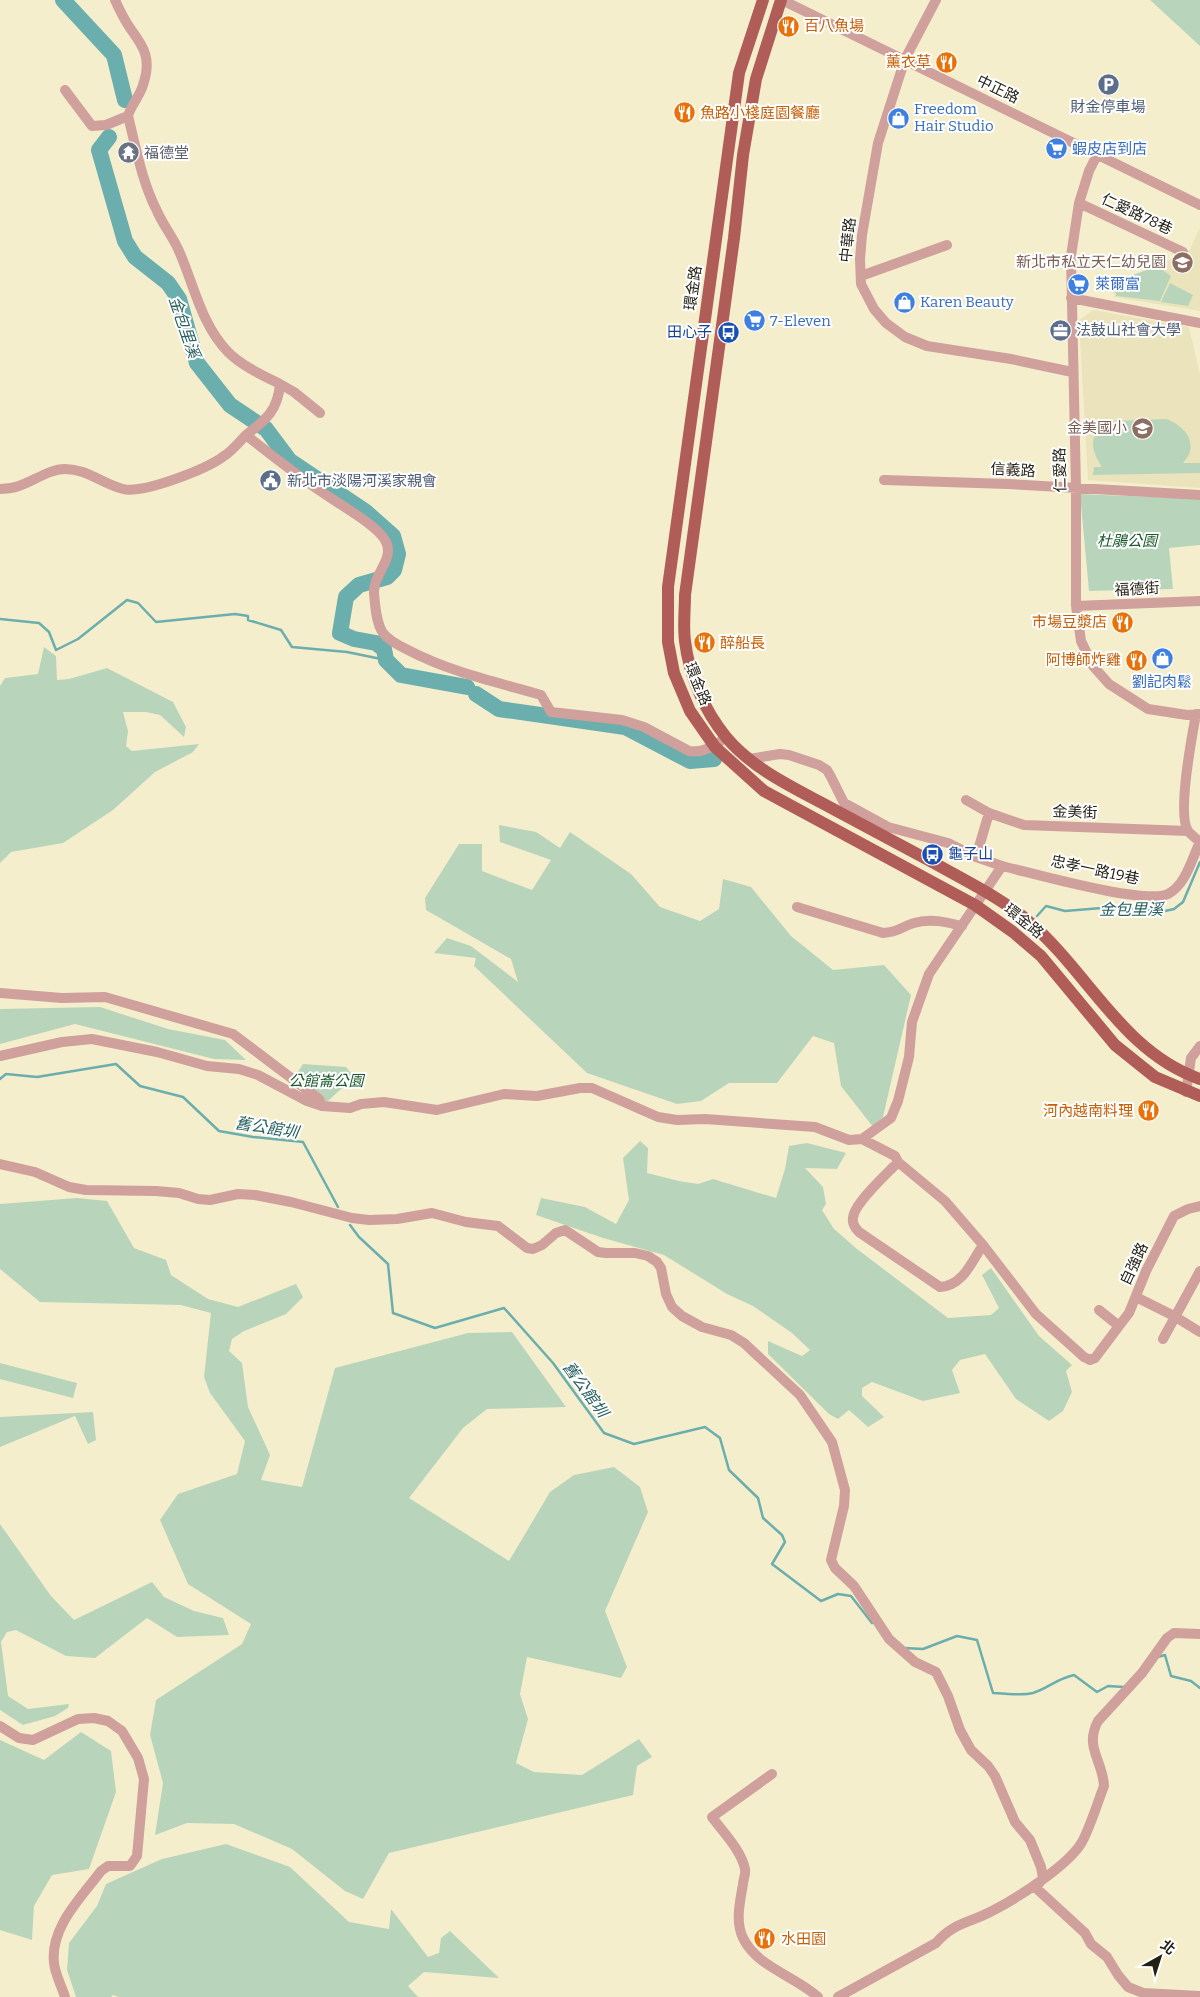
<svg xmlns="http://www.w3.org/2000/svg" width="1200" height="1997" viewBox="0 0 1200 1997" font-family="Bitter,'Noto Sans TC',serif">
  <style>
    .built { fill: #ebe3bb }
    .green { fill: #b8d5bc }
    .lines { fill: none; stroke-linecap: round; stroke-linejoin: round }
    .stream { stroke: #6aaeae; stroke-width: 2.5 }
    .river { stroke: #6aaeae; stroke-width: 16 }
    .minor { stroke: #d0a09c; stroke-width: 10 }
    .major { stroke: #b05d59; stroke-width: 12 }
    .labels { text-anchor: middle; stroke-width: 4; stroke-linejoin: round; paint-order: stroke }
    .food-label { font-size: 15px; fill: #c56008; stroke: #fff; text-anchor: start }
    .street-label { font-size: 15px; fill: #221f13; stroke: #fff }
    .service-label { font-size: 15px; fill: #4e5e75; stroke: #fff; text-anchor: start }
    .shop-label { font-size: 15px; fill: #366cbe; stroke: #fff; text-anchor: start }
    .worship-label { font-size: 15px; fill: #5b616d; stroke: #fff; text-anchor: start }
    .education-label { font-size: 15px; fill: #785e54; stroke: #fff; text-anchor: end }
    .transit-label { font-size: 15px; fill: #164399; stroke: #fff; text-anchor: end }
    .park-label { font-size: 15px; font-style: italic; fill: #1b592b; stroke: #fff }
    .water-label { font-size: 16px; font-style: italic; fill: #286161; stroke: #fff }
  </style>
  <rect width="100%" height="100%" fill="#f5eecd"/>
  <path class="built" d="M1200 228V311L1114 297V294L1106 284 1140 273 1189 251Z
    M1093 310 1189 327 1200 375V488L1088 480 1079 320Z"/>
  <path class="green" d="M1150 0H1200V46Z
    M1157 266 1171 276 1160 301 1116 296V293L1109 284Z
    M1170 283 1193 295 1188 306 1161 302Z
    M1166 419C1186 426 1200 445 1183 463H1200V473L1093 475 1094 467H1102C1094 455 1087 439 1101 428H1091L1090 422Z
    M1080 494 1200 499V545L1169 548 1173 589 1089 591Z
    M44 647 56 656 57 680 69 679 107 668 173 702 186 727 184 737 160 715 146 712H123L128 731 126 746 132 751 199 744 193 752 155 772 113 810 63 843 11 852 0 863V686L5 678 38 674Z
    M499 825 536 832 560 848 570 832 631 874 660 907 700 921 719 909 723 879 751 887 791 936 833 970 884 965 911 995 883 1117 873 1127 841 1086 834 1043 813 1036 777 1083H729L701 1101 677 1104 587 1073 474 966 476 958 434 953 447 938 471 946 518 982 511 959 426 910 425 898 459 844H482V871L532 890 551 860 500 842Z
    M100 1007 168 1029 225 1040 246 1060 214 1059 75 1024 0 1044V1009Z
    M303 1064 346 1067 354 1077 327 1102 294 1078Z
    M640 1141 648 1148 647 1173 679 1181 698 1184 713 1179 776 1198 785 1169 789 1146 807 1143 846 1153 837 1169 805 1168 823 1187 826 1204 822 1210 834 1229 857 1249 948 1318 991 1315 999 1308 982 1275 991 1268 1039 1336 1072 1365 1066 1371 1072 1392 1063 1411 1049 1421 1016 1399 985 1354 960 1360 952 1370 960 1393 923 1401 872 1382 862 1388V1396L884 1417 868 1427 849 1410 838 1419 829 1414 768 1354V1341L802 1356 810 1350 792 1333 753 1306 727 1294 664 1255 603 1238 536 1215 541 1198 585 1207 616 1224 629 1200 623 1158Z
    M77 1198 107 1201 134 1248 166 1260 171 1275 208 1299 238 1307 296 1284 303 1297 286 1314 244 1331 232 1339 229 1351 242 1363 248 1407 270 1455 261 1480 302 1487 335 1368 468 1333 512 1332 566 1407 487 1409 463 1428 409 1498 509 1561 550 1492 574 1475 614 1467 640 1487 648 1512 605 1611 627 1667 621 1678 527 1657 520 1694 528 1719 516 1763 534 1772 582 1775 639 1739 652 1757 637 1766 633 1795 389 1853 363 1899 345 1891 292 1849 234 1824 187 1823 155 1835 163 1783 150 1735 156 1700 242 1644 251 1624 188 1584 160 1520 178 1494 237 1474 245 1441 210 1393 204 1377 211 1313 181 1305 40 1302 0 1269V1204Z
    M0 1363 77 1383 73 1398 0 1379Z
    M93 1412 96 1440 88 1444 75 1416 0 1447V1417Z
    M0 1524 51 1596 74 1620 152 1582 164 1597 194 1611 223 1618 229 1635 177 1637 147 1618 95 1658 66 1656 16 1630 7 1632 1 1642 8 1696 28 1709 69 1704 68 1708 55 1716 23 1725 0 1710Z
    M81 1732 111 1751 116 1792 89 1869 52 1875 34 1906 32 1940 0 1930V1740L44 1760Z
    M226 1844 290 1867 349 1922 389 1929 391 1909 428 1957 439 1953 441 1938 450 1931 499 1978 424 1972 408 1986 418 1997H119L113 1995 111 1997H76L67 1970 69 1943 97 1906 106 1884 162 1859Z"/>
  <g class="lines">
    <path class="stream" d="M0 619 39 623 49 632 56 650 78 639 127 600 138 603 156 622 235 614 248 616V620L281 630 292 647 347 652 386 660
      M1037 916 1046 906 1065 911 1114 907 1143 910 1165 911 1174 909 1183 902 1200 862
      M0 1079 6 1074 37 1077 116 1064 140 1086 183 1097 219 1131 253 1137 303 1142 338 1207
      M350 1225 359 1237 388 1264 393 1313 435 1328 504 1308 553 1363 604 1433 634 1444 705 1427 720 1438 729 1470 758 1498 763 1518 782 1535 785 1542 772 1564 821 1601 838 1594 851 1596 872 1623
      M904 1648 923 1649 957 1636 977 1640 993 1693C1005 1693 1021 1696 1033 1693 1049 1688 1056 1679 1074 1675L1097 1692 1108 1686 1124 1687
      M1158 1657 1165 1655 1171 1676 1191 1681 1200 1688"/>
    <path class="river" d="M63 0 114 55 125 100
      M109 137 99 150 125 241 135 257 168 283 179 299 197 363 230 405 266 429 290 461 366 512 393 536 398 554 394 570 387 577 359 585 346 597 340 633 354 639 376 643 384 649 386 660 401 675 467 687
      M476 694 499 709 625 727 690 761 714 759"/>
    <path class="minor" d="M115 0C119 9 124 19 130 28 144 47 152 59 143 85 140 96 131 105 128 116 136 148 142 182 157 211 163 225 173 237 179 251 194 285 201 324 228 352 242 366 262 375 280 384 278 410 266 420 246 435 270 454 294 473 319 490 335 502 376 524 385 540 396 559 373 573 374 593 375 605 376 623 383 633 389 641 400 646 408 650 450 672 496 682 541 695L551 712 622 720 644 727 689 751C704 753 715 746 726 737
      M782 0 1200 205
      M936 0 905 59 878 143 862 235 860 259 861 284 874 309 886 323 905 337 927 346 1011 359 1072 372
      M65 90 92 126 106 125 128 116
      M1097 155 1089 171 1079 203 1071 256 1076 488V606L1081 641 1093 666 1109 684 1148 709 1187 715 1200 714
      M1079 203 1183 252
      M861 276 947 245
      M1071 298 1200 323
      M280 384 294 392 320 413
      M884 480 1008 484 1200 495
      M0 489C6 489 13 488 19 486 34 481 49 469 65 469 88 469 102 484 123 489 143 494 207 469 224 456 232 451 239 442 246 435
      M1076 606 1200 601
      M1196 714C1192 736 1177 814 1188 831 1191 835 1197 839 1200 842
      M749 759 780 754 789 755 819 765 827 770 831 777 844 803 888 827 948 843 976 857 1002 866
      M966 800 989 813 1024 825 1188 831
      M976 857 989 813
      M797 907 883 933C900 932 900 927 914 923 930 918 946 922 962 926
      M0 993 62 998 105 997 233 1034 319 1099 322 1106
      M0 1056 62 1042 92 1039 157 1052 207 1066 239 1069 258 1075 307 1101 322 1106 350 1108 361 1104 384 1102 437 1110 504 1094 537 1096 580 1088H592L658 1117 677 1120 705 1119 815 1127 849 1140 862 1139 891 1118 898 1101 909 1057 912 1022 929 974 1002 866C1032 873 1144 905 1168 894 1186 885 1192 858 1200 842
      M1186 1092 1191 1058 1200 1046
      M862 1139 895 1156 898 1162C887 1174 854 1203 853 1218 852 1224 855 1228 859 1232L940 1287C963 1286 972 1261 983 1245L945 1201 898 1162
      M0 1164 35 1172 69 1187 86 1190 156 1191 179 1193 198 1199 210 1200 238 1194 255 1195 291 1202 352 1218 369 1220 397 1219 432 1213 466 1222 498 1226 527 1248 533 1249 542 1245 556 1233 565 1230 598 1252 606 1253H635L648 1256 657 1262 661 1268 666 1294 672 1307 682 1316 702 1327 731 1335 744 1343 800 1395 832 1442 845 1490 844 1506 831 1560 835 1568 854 1586 889 1639 915 1662 936 1672 948 1696 960 1730 971 1750 988 1766 995 1776 1015 1822 1030 1840 1041 1867 1043 1878 1036 1888 1085 1933 1091 1944 1107 1957 1118 1975 1128 1987 1143 1993 1200 1996
      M983 1245 1036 1314 1084 1357 1090 1360 1095 1358 1119 1326
      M1136 1297 1174 1316 1200 1332
      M1099 1310 1119 1326 1129 1313 1146 1271 1174 1216 1188 1209 1200 1206
      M1163 1339 1200 1271
      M0 1726 19 1738 33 1740 78 1719 94 1718 108 1721 122 1731 138 1758 144 1779 137 1856 130 1866H108L101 1871C81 1898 50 1927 54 1963 55 1974 62 1987 65 1997
      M772 1774 712 1817C723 1832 741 1850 745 1869 746 1874 743 1880 743 1884 740 1902 735 1921 743 1938 757 1967 795 1976 818 1997
      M838 1997 936 1943C954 1922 970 1923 992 1911 1016 1899 1069 1865 1082 1842 1091 1825 1097 1804 1104 1786 1103 1761 1084 1747 1098 1721L1142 1673 1167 1638 1174 1633 1200 1634"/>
    <path class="major" d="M763 0 739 73 668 587V642L674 673 690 711 715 747 764 791 975 905 1013 932 1041 956 1115 1045 1155 1077 1200 1096
      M781 0 756 79 743 155 734 238 685 595C685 610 683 626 685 641 689 675 704 710 726 737 751 767 788 785 822 803 859 823 897 843 934 863 966 881 999 897 1027 920 1088 971 1122 1052 1200 1079"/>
  </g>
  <defs>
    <symbol id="restaurant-disc" viewBox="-11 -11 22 22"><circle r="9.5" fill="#e8710a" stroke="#fff"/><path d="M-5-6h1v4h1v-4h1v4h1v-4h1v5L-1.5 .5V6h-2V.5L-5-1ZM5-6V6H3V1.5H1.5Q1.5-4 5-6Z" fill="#fff"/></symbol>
    <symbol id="parking-disc" viewBox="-11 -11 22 22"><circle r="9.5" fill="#5c6f8a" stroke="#fff"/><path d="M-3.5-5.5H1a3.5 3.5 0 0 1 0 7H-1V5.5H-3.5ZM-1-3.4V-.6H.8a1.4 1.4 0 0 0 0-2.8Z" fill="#fff"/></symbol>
    <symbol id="shop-disc" viewBox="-11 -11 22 22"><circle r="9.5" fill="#3f7fe0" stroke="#fff"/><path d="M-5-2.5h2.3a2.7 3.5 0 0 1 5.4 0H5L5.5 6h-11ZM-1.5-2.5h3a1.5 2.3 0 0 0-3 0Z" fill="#fff"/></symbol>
    <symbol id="supermarket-disc" viewBox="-11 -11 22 22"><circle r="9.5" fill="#3f7fe0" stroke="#fff"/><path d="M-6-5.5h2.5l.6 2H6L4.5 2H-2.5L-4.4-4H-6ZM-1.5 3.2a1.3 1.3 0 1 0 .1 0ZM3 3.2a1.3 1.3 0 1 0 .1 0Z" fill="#fff"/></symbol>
    <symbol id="temple-disc" viewBox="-11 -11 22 22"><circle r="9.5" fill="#6b7280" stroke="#fff"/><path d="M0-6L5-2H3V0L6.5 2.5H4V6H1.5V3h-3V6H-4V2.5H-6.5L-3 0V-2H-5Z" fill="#fff"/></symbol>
    <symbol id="school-disc" viewBox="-11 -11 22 22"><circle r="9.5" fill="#8d6e63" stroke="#fff"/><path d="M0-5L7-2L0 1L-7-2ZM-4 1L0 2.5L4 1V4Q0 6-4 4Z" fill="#fff"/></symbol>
    <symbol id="office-disc" viewBox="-11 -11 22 22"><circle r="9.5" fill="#5c6f8a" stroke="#fff"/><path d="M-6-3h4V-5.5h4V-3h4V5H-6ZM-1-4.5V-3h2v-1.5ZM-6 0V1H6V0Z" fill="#fff"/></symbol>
    <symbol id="bus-disc" viewBox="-11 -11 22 22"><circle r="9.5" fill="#1a4fb4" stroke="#fff"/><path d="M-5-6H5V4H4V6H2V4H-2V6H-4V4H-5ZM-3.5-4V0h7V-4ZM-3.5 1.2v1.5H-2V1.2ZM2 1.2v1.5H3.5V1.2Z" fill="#fff"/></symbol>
    <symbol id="civic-disc" viewBox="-11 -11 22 22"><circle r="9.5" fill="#5c6f8a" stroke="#fff"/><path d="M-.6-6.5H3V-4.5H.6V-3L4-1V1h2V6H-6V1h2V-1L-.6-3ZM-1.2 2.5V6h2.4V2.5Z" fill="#fff"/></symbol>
  </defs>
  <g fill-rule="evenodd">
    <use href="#restaurant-disc" x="776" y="14" width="25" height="25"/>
    <use href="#restaurant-disc" x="934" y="50" width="25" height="25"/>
    <use href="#parking-disc" x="1096" y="72" width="25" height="25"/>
    <use href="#restaurant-disc" x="672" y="100" width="25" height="25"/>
    <use href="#shop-disc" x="886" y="106" width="25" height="25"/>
    <use href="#supermarket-disc" x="1044" y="136" width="25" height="25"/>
    <use href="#temple-disc" x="116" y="140" width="25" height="25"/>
    <use href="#school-disc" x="1170" y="250" width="25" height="25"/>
    <use href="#supermarket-disc" x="1066" y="272" width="25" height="25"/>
    <use href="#shop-disc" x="892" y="290" width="25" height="25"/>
    <use href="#supermarket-disc" x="742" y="308" width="25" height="25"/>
    <use href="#office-disc" x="1048" y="318" width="25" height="25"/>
    <use href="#bus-disc" x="716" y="320" width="25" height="25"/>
    <use href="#school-disc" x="1130" y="416" width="25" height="25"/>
    <use href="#civic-disc" x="258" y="468" width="25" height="25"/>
    <use href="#restaurant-disc" x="1110" y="610" width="25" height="25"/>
    <use href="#restaurant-disc" x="692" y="630" width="25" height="25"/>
    <use href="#shop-disc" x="1150" y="646" width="25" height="25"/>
    <use href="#restaurant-disc" x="1124" y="648" width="25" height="25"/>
    <use href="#bus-disc" x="920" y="842" width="25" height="25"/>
    <use href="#restaurant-disc" x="1136" y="1098" width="25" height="25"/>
    <use href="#restaurant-disc" x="752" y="1926" width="25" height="25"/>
  </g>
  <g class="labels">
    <g class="food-label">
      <text x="804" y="31">百八魚場</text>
      <text x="931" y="67" text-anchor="end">薰衣草</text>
      <text x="700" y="118">魚路小棧庭園餐廳</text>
      <text x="1107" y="627" text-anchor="end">市場豆漿店</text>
      <text x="720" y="648">醉船長</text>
      <text x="1121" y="665" text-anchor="end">阿博師炸雞</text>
      <text x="1133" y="1116" text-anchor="end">河內越南料理</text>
      <text x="781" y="1944">水田園</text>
    </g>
    <g class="street-label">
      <text transform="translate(998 89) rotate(26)" y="5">中正路</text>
      <text transform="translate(1137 214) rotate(25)" y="5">仁愛路78巷</text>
      <text transform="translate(848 240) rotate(-84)" y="5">中華路</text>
      <text transform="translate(693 288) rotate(-82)" y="5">環金路</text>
      <text transform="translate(1013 470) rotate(3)" y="5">信義路</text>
      <text transform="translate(1060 470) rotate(-91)" y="5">仁愛路</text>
      <text transform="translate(1137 589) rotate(-3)" y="5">福德街</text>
      <text transform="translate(698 684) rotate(68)" y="5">環金路</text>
      <text transform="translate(1075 812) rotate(2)" y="5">金美街</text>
      <text transform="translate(1095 870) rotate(12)" y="5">忠孝一路19巷</text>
      <text transform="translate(1024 921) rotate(39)" y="5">環金路</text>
      <text transform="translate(1134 1264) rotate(-65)" y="5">自強路</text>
    </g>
    <g class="service-label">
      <text x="1108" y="112" text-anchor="middle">財金停車場</text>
      <text x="1076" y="335">法鼓山社會大學</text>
      <text x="287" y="486">新北市淡陽河溪家親會</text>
    </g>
    <g class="shop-label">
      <text x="914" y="114">Freedom<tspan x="914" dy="17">Hair Studio</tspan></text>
      <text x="1072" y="154">蝦皮店到店</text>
      <text x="1095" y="289">萊爾富</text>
      <text x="920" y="307">Karen Beauty</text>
      <text x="770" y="326">7-Eleven</text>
      <text x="1162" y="687" text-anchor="middle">劉記肉鬆</text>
    </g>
    <g class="worship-label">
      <text x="144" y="158">福德堂</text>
    </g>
    <g class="education-label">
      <text x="1166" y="267">新北市私立天仁幼兒園</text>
      <text x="1127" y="433">金美國小</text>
    </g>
    <g class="transit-label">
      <text x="712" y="337">田心子</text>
      <text x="948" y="859" text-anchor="start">龜子山</text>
    </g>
    <g class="park-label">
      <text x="1127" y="546">杜鵑公園</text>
      <text x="326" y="1086">公館崙公園</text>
    </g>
    <g class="water-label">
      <text transform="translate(185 327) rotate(71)" y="6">金包里溪</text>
      <text x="1131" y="915">金包里溪</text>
      <text transform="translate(267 1127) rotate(9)" y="6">舊公館圳</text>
      <text transform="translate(586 1389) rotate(54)" y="6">舊公館圳</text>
    </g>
  </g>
  <g transform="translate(1160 1957) rotate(39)" stroke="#ffffff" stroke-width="4" paint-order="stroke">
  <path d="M0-4L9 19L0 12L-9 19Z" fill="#221f13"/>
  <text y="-8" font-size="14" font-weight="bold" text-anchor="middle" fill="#221f13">北</text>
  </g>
</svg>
